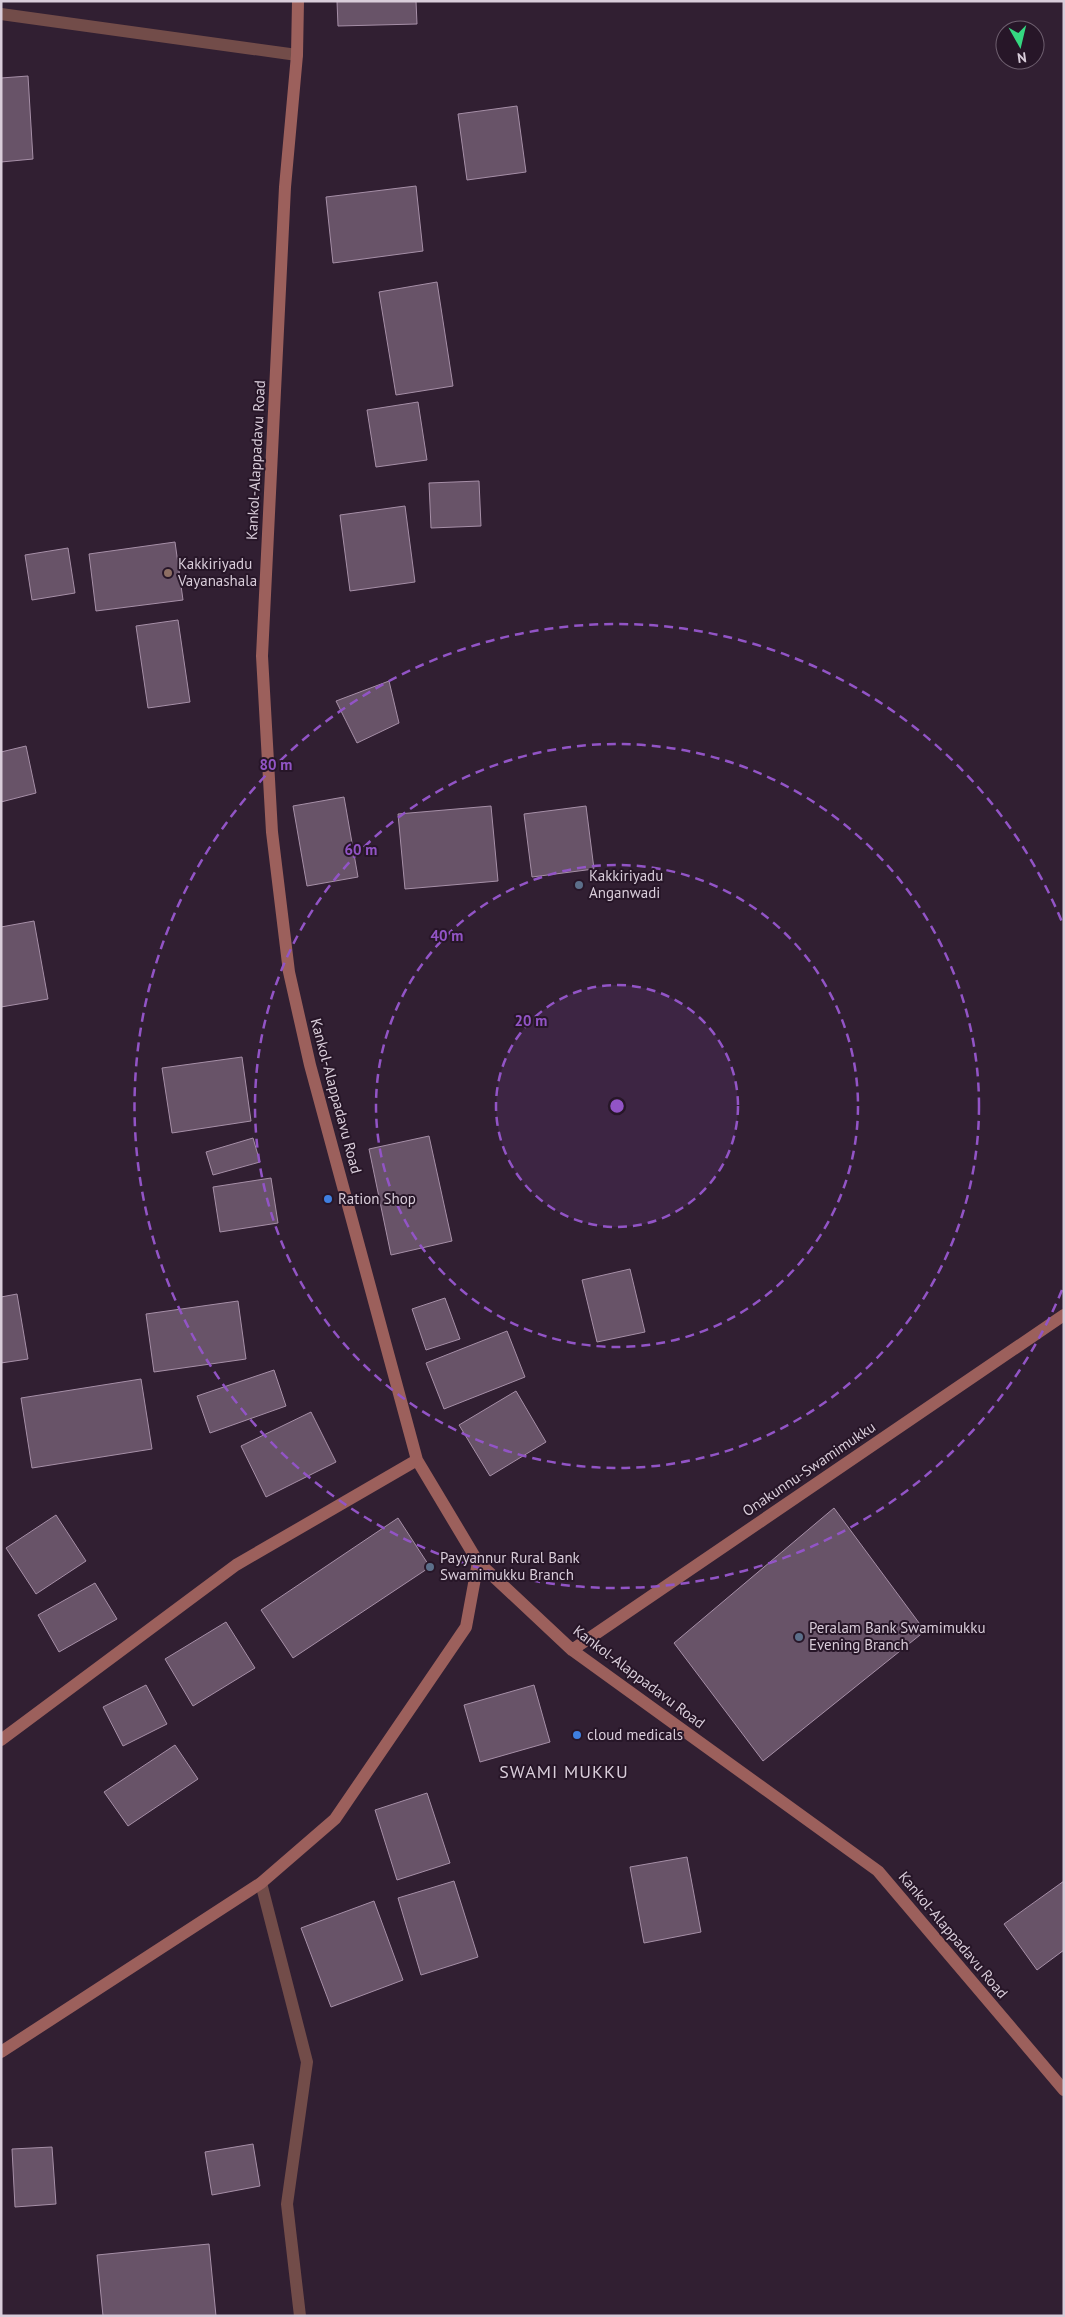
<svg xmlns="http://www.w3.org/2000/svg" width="1065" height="2317" viewBox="0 0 1065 2317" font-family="'PT Sans',sans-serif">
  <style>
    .building { fill: #685368; stroke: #a68fa7 }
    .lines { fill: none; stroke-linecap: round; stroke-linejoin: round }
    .street { stroke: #724c49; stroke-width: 12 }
    .secondary { stroke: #9c605c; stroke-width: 12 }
    .ring { fill: none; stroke: #9254c6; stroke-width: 2.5; stroke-dasharray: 9 6 }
    .education-dot { fill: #8d6e63; stroke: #271628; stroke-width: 2 }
    .service-dot { fill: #5c6f8a; stroke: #271628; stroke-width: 2 }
    .shop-dot { fill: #3f7fe0; stroke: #271628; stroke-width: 2 }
    .labels { text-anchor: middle; stroke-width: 4; stroke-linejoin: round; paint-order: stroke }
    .street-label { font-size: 15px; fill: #d9cdda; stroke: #271628 }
    .poi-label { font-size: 15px; fill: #d9cdda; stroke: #271628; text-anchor: start }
    .quarter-label { font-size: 18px; letter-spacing: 1px; fill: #d9cdda; stroke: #271628 }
    .centre { fill: #9254c6; stroke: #271628; stroke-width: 2.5 }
    .ring-label { font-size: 15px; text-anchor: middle; font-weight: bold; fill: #9254c6; stroke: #271628; stroke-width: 4; stroke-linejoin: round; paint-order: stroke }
  </style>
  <rect width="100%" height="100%" fill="#311f32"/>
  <path class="building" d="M337 1H416L417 24 338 26Z
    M28 76 33 159 1 162V78Z
    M517 106 526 172 467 180 458 114Z
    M416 186 423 251 333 263 326 197Z
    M437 282 453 386 396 395 379 292Z
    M418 402 427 460 376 467 367 410Z
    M479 481 481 526 431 528 429 483Z
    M405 506 415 582 350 591 340 515Z
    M175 542 183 600 96 611 89 554Z
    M68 548 75 593 32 600 25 555Z
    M178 620 190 702 148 708 136 626Z
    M389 681 399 723 357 743 336 701Z
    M26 746 36 793 1 802V752Z
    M344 797 358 877 307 886 293 806Z
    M491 806 498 881 405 889 398 814Z
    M586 806 594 869 532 877 524 814Z
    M34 921 48 999 1 1007V927Z
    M242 1057 251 1121 172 1133 162 1068Z
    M429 1136 452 1241 391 1255 369 1149Z
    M253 1138 260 1162 213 1175 206 1152Z
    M271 1178 278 1223 220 1232 213 1187Z
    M630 1269 645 1332 597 1342 582 1280Z
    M17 1294 28 1359 1 1363V1297Z
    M445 1298 460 1339 426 1350 412 1309Z
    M238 1301 246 1359 154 1372 146 1314Z
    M507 1331 525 1377 444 1409 426 1363Z
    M274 1370 286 1406 210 1433 197 1396Z
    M141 1379 152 1449 32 1468 21 1398Z
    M516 1391 546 1442 490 1476 459 1425Z
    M311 1412 336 1462 266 1497 241 1446Z
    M834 1508 925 1631 763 1761 674 1643Z
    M56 1515 86 1561 36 1594 6 1548Z
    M398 1518 430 1567 293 1658 261 1610Z
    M95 1583 117 1619 59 1652 38 1615Z
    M226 1622 255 1668 193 1706 165 1659Z
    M146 1685 167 1724 123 1746 103 1707Z
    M534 1685 550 1742 480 1762 464 1705Z
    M175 1745 198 1779 128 1826 104 1792Z
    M427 1793 450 1863 397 1880 375 1810Z
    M687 1857 701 1932 644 1943 630 1867Z
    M454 1881 478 1957 421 1975 398 1898Z
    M1064 1881V1950L1037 1970 1004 1924Z
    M374 1901 403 1980 331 2007 301 1928Z
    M253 2144 260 2186 212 2195 205 2152Z
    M52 2147 56 2204 15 2207 12 2149Z
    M209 2244 216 2316H103L97 2255Z"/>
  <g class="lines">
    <path class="street" d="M1 14 297 55
      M261 1883 307 2062 287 2204 300 2316"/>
    <path class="secondary" d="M298 1 297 55 285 187 262 656 272 832 289 972 310 1065 417 1460 478 1562 572 1650 878 1871 1064 2090
      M572 1650 1064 1315
      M1 1740 236 1565 417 1460
      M1 2052 261 1883 335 1819 466 1627 478 1562"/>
  </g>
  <circle cx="617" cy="1106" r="121" fill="#9254c6" fill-opacity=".12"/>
  <g class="ring">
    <circle cx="617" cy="1106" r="121"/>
    <circle cx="617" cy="1106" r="241"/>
    <circle cx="617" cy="1106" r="362"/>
    <path d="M1062 1290A482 482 0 1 1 1062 922"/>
  </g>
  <circle class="education-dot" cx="168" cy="573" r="5"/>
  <g class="service-dot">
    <circle cx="579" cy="885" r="5"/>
    <circle cx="430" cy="1567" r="5"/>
    <circle cx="799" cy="1637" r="5"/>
  </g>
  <g class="shop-dot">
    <circle cx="328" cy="1199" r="5"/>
    <circle cx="577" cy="1735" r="5"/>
  </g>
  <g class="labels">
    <g class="street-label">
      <text transform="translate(256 460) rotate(-87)" y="5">Kankol-Alappadavu Road</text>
      <text transform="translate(336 1096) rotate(75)" y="5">Kankol-Alappadavu Road</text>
      <text transform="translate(809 1469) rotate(-34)" y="5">Onakunnu-Swamimukku</text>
      <text transform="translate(639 1677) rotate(37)" y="5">Kankol-Alappadavu Road</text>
      <text transform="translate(953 1935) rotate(50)" y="5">Kankol-Alappadavu Road</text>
    </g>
    <g class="poi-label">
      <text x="178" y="569">Kakkiriyadu<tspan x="178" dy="17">Vayanashala</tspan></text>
      <text x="589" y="881">Kakkiriyadu<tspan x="589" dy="17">Anganwadi</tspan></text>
      <text x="338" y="1204">Ration Shop</text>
      <text x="440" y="1563">Payyannur Rural Bank<tspan x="440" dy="17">Swamimukku Branch</tspan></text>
      <text x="809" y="1633">Peralam Bank Swamimukku<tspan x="809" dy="17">Evening Branch</tspan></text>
      <text x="587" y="1740">cloud medicals</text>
    </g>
    <g class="quarter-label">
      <text x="564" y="1778">SWAMI MUKKU</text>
    </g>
  </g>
  <circle cx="617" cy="1106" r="8" class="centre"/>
  <g class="ring-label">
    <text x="276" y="770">80 m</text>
    <text x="361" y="855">60 m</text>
    <text x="447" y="941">40 m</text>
    <text x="531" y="1026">20 m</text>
  </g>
  <rect width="1065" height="2317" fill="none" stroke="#d9cdda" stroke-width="5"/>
  <g transform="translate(1020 45) rotate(172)"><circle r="24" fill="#271628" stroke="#6e5f6f"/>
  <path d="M0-4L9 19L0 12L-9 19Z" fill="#35d881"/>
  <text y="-8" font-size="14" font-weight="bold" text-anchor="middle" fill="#d9cdda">N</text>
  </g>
</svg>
